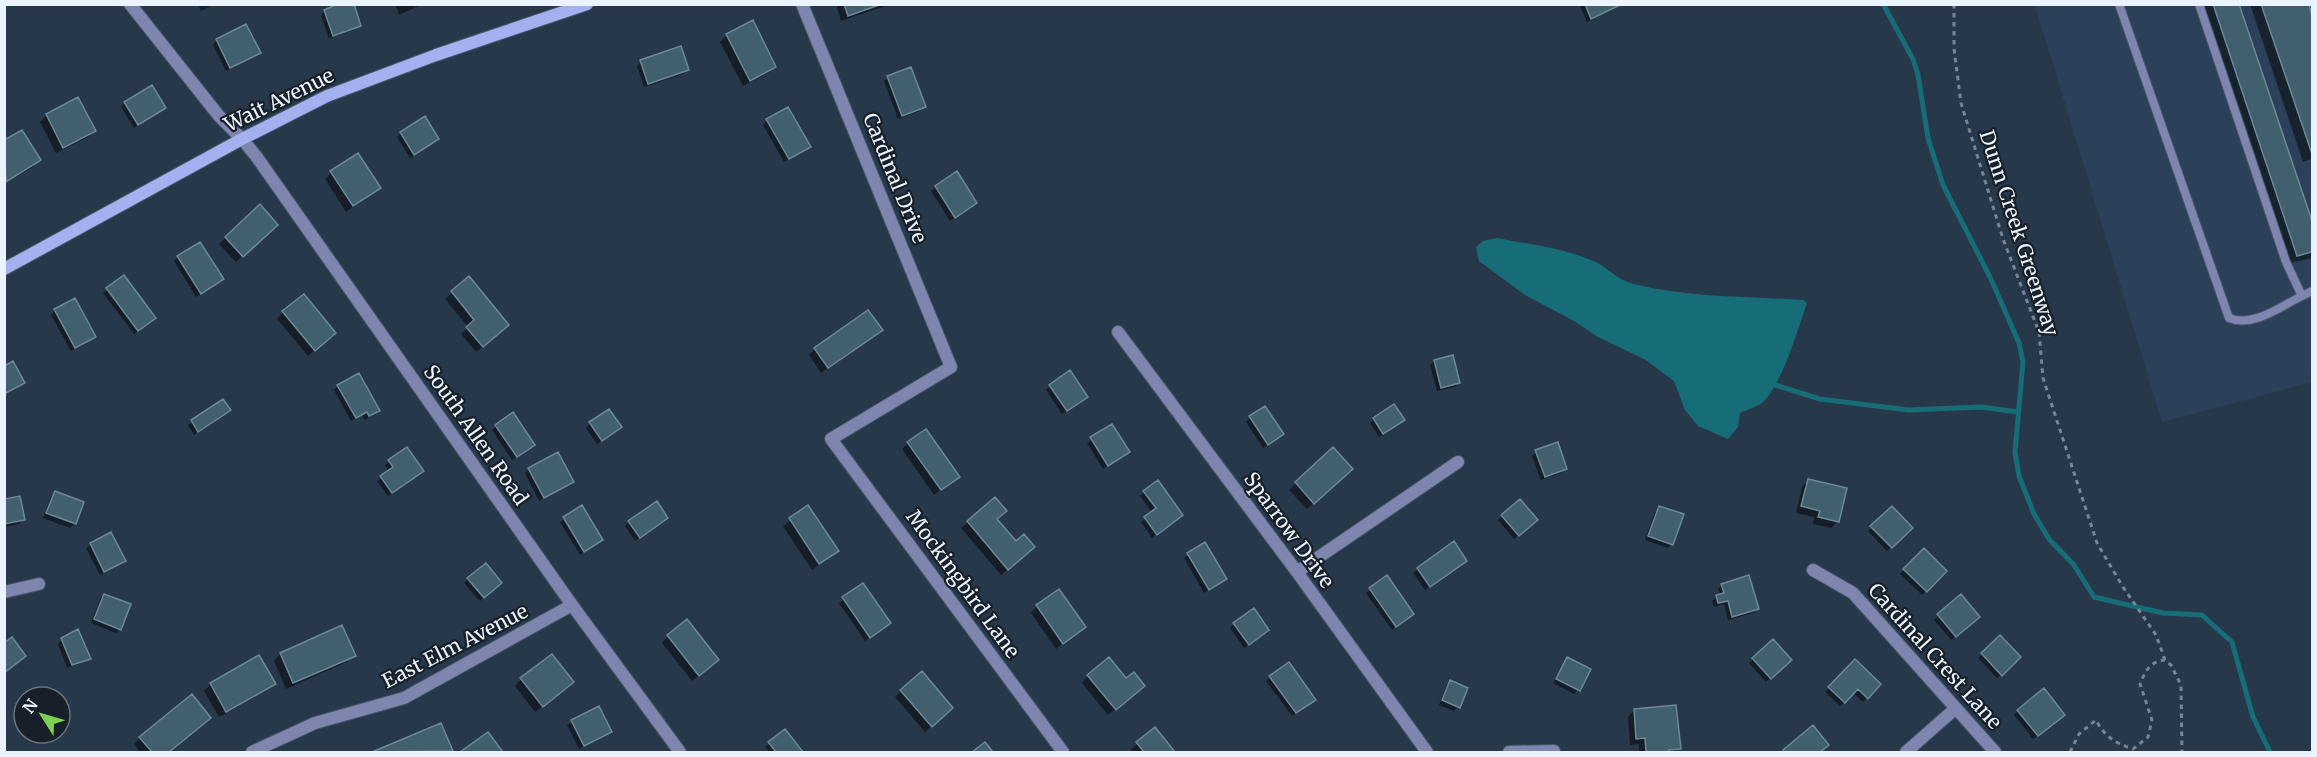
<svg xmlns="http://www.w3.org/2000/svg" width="2317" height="757" viewBox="0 0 2317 757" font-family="Merriweather,serif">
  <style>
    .built { fill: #2c4159 }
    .water { fill: #166d77 }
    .shadow { fill: #0007 }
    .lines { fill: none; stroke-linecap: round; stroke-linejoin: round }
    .stream { stroke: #166d77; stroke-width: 5 }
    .building { fill: #425f6d; stroke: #6b8998; stroke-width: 1.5 }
    .service-casing { stroke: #465668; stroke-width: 10 }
    .minor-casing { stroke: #465668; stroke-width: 14 }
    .tertiary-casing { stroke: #465668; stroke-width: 14 }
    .secondary-casing { stroke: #465668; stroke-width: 14 }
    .path { stroke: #778594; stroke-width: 3; stroke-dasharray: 4.5 4.5; stroke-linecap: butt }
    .service { stroke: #7e85ae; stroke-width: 8 }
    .minor { stroke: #7e85ae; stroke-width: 12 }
    .tertiary { stroke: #7e85ae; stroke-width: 12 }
    .secondary { stroke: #a5b0f1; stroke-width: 12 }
    .labels { text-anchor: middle; stroke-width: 4.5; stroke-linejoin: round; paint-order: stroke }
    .street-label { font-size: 20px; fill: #ebf4fe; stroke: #171f28 }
  </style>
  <rect width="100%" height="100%" fill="#27384b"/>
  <path class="built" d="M2035 5H2312V382L2162 422Z"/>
  <path class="water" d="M1497 238C1528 244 1562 248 1591 260 1607 266 1616 280 1634 284 1689 298 1746 296 1803 300L1807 303C1798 329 1782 385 1762 403 1756 407 1747 410 1740 413L1738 427 1728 439 1698 426 1685 410 1674 381 1646 360 1598 337 1574 321 1525 295 1479 261 1476 247 1483 241Z"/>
  <path class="shadow" d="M198 4H214L201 11Z
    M395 4H423L399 15Z
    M836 4H892L841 21Z
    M1579 4H1623L1587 22Z
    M2202 4H2238L2312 225V258L2289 263Z
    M2250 4H2307L2312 21V159L2303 162Z
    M325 11 359 25 355 29 329 39 321 15Z
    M752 22 775 67 768 73 743 86 720 42 727 35Z
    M217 40 259 53 226 71 213 45Z
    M641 62 687 69 683 74 644 87 637 66Z
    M888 77 924 107 920 111 898 119 884 81Z
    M78 99 94 131 88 137 56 153 40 122 47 115Z
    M125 103 164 108 134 128 121 107Z
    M767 120 805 150 784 162 763 125Z
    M401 133 438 139 410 158 397 137Z
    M4 142 39 160 33 167 4 184Z
    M331 173 379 188 346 212 325 179Z
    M936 187 975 203 950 221 931 191Z
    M259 207 276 224 236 262 219 244Z
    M178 257 218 283 196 297 174 261Z
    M123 277 150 322 134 334 103 293Z
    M469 278 501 331 476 352 461 334 468 327 445 299Z
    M55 310 94 337 71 351 51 315Z
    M283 312 328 339 308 356 277 319Z
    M881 330 821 373 809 355 815 349Z
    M1434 361 1459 383 1455 387 1437 391 1430 365Z
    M338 386 378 410 365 420 362 415 351 421 334 390Z
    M1050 386 1082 401 1062 414 1046 390Z
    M223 401 229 410 194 435 188 425Z
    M1250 418 1278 438 1263 448 1246 422Z
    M1374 419 1399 424 1379 437 1370 423Z
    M590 423 620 427 597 444 586 428Z
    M496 426 529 449 512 460 492 430Z
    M1112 426 1128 452 1103 469 1087 443Z
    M908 443 958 477 934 495 902 449Z
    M406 449 418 475 388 496 377 481 389 472 385 465Z
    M1333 449 1344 476 1307 509 1289 490Z
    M1536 452 1565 469 1561 473 1541 480 1532 456Z
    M529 469 572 482 539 501 525 473Z
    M1808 480 1838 521 1831 528 1813 524 1814 517 1796 513 1802 487Z
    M55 492 82 503 75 524 70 528 43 518 51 497Z
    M1144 492 1181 515 1152 538 1141 522 1152 513 1140 496Z
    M4 501 23 520 19 524 4 527Z
    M1520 501 1532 524 1514 539 1498 520Z
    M582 507 602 540 580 555 560 522Z
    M808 507 837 551 812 570 783 526Z
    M1660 507 1672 544 1668 548 1645 540 1655 512Z
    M1892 508 1911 528 1887 551 1868 531Z
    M629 522H662L635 541 625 526Z
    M968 522 1027 553 1001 575 961 528Z
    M110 534 124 561 100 575 86 548Z
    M1205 544 1226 578 1204 593 1184 558Z
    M1453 544 1461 565 1425 590 1413 573Z
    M1924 550 1945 571 1922 595 1900 574Z
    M468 579 496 587 480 601 464 583Z
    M862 585 885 627 865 641 839 603Z
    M1722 585 1757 609 1753 613 1728 620 1724 604 1714 607 1712 601 1720 595 1718 589Z
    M1370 589 1412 614 1392 630 1366 593Z
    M104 595 120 629 116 633 91 623 100 599Z
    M1037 606 1084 627 1056 649 1031 613Z
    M1938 616 1974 621 1951 640 1934 620Z
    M1234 624 1263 634 1244 648 1230 628Z
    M668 636 711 666 692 681 662 643Z
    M2000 637 2019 657 1997 678 1978 658Z
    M62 639 89 658 85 662 67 668 58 644Z
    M1773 641 1790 660 1766 682 1749 663Z
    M280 654 354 656 347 662 286 689 274 661Z
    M1567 659 1578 690 1574 694 1553 683Z
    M1855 661 1879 684 1863 702 1853 693 1840 706 1825 692Z
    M1088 676 1137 692 1108 715 1082 683Z
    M1270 677 1310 703 1292 716 1266 681Z
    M521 679 565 689 535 712 515 686Z
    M1450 682 1458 707 1454 711 1439 705 1446 686Z
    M211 684H274L267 690 219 717 204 691Z
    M901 691 945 714 925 732 895 697Z
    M599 708 611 731 579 749 567 725Z
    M1634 710 1679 748 1675 752H1639V744L1630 745 1628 717Z
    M2018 711 2059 719 2033 739 2014 715Z
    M203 724 169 752H140L134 744 140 738Z
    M441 725 452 751 450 752H376Z
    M1813 727 1827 745 1819 752H1782Z
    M1155 729 1173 752H1133L1130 750Z
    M785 731 801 752H769L765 747Z
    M487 734 501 752H462Z"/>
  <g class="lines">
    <path class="stream" d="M1883 4 1913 59 1918 75 1928 138 1943 185 1991 279 2019 343 2023 362 2015 452 2019 476 2034 514 2049 539 2074 565 2094 597 2163 613 2202 615 2232 642 2253 717 2270 752
      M1769 383 1820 399 1909 410 1981 407 2018 412"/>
  </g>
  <path class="building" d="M338 4H354L361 26 333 36 324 10Z
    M844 4H882L848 16Z
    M1585 4H1622L1591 19Z
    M2213 4H2239L2312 221V252L2297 256Z
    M2261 4H2309L2312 16V154Z
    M753 20 776 67 750 81 726 34Z
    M246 24 261 53 230 68 216 39Z
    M681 46 689 70 648 84 640 60Z
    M911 67 926 107 902 116 887 76Z
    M152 85 166 108 138 125 124 102Z
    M78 97 96 131 63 148 46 114Z
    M788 107 811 147 789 159 766 119Z
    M425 116 439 139 414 155 400 132Z
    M22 130 41 160 6 182 4 140Z
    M358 153 381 188 353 206 330 171Z
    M957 171 977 203 955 218 935 186Z
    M260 204 278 225 243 257 225 237Z
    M200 242 224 279 201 294 177 256Z
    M124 275 156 318 138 331 106 288Z
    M469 276 509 325 483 347 466 327 474 320 451 291Z
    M304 294 336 333 315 351 282 311Z
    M75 298 96 337 75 348 54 309Z
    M868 310 883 330 828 368 814 348Z
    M1453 355 1460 383 1441 388 1434 360Z
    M13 361 25 383 4 394V366Z
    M1070 370 1088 397 1067 411 1049 385Z
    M359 373 380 411 369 416 367 412 356 418 337 385Z
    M223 399 231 410 198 432 191 420Z
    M1394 404 1405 420 1383 434 1373 418Z
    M1265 406 1284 434 1268 445 1249 416Z
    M609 409 622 427 602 441 589 422Z
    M513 412 535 445 517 457 495 425Z
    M1112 424 1130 452 1108 466 1090 437Z
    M926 429 960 477 941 490 907 442Z
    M1558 442 1567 469 1545 477 1535 450Z
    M407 447 424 471 392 493 380 476 393 467 388 460Z
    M1333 447 1353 469 1314 504 1295 482Z
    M558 452 574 482 544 498 528 468Z
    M1808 479 1847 488 1839 522 1818 517 1820 511 1801 506Z
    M1158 480 1183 515 1157 535 1144 517 1156 508 1143 491Z
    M55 491 84 502 76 524 46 513Z
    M20 496 25 520 4 524V499Z
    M995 497 1007 511 997 519 1016 541 1024 534 1035 547 1008 570 967 521Z
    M1520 499 1538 520 1519 536 1501 515Z
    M657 501 668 518 640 538 628 521Z
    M582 505 603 540 584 552 563 517Z
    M808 505 839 551 819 564 789 518Z
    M1659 506 1684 514 1673 545 1648 536Z
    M1892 506 1913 528 1892 548 1870 526Z
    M111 532 126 561 104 572 90 543Z
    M1454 541 1467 561 1430 587 1417 568Z
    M1205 542 1227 579 1209 590 1187 553Z
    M1924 548 1947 571 1927 592 1903 569Z
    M486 563 502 583 484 598 467 578Z
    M1387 575 1414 614 1396 627 1369 588Z
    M1749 575 1759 609 1732 617 1728 601 1718 603 1716 595 1724 593 1721 584Z
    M863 583 891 623 870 638 842 597Z
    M1059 589 1086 627 1063 644 1036 605Z
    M104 594 131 604 121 630 94 619Z
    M1961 594 1980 617 1956 637 1937 614Z
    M1254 608 1269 630 1249 645 1233 623Z
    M687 619 719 660 699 676 667 635Z
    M342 625 356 656 293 683 280 653Z
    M78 629 91 659 72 665 61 638Z
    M2000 635 2021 657 2002 676 1981 653Z
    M12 637 26 656 4 673V643Z
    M1773 639 1792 660 1771 679 1752 658Z
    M552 654 574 682 543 707 520 678Z
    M259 655 276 684 226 712 210 683Z
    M1109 657 1126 678 1134 672 1145 686 1116 710 1087 675Z
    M1567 657 1591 669 1580 691 1556 679Z
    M1855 659 1881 684 1868 699 1858 689 1845 703 1828 687Z
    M1289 662 1316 700 1296 713 1269 676Z
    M922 671 953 708 932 727 900 690Z
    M1450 680 1468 688 1460 708 1442 700Z
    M2044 688 2065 715 2038 736 2017 710Z
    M192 694 211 718 169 752H152L139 737Z
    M1676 705 1681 749 1669 750 1670 752H1646L1645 738 1636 739 1634 709Z
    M599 706 612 732 584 746 571 720Z
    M441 723 453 751 372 752Z
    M1813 725 1829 745 1820 752H1785L1783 750Z
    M1155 727 1175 752H1144L1136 742Z
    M785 729 803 752H776L768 742Z
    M488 732 503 752H460Z
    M985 742 993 752H972Z"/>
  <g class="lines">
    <defs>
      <path id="service" d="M2119 4 2229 318C2253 328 2281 306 2302 296
        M2199 4 2286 262 2302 296 2312 291"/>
      <path id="minor" d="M802 4 951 367 831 439 1063 752
        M242 139 256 156 572 605 680 752
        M1118 332 1297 572 1427 752
        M1813 570 1853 593 1995 752
        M1297 572 1458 462
        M4 592 39 584
        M252 752 315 723 404 698 572 605
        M1509 752 1554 751
        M1906 752 1956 708"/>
      <path id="tertiary" d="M130 4 219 116 242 139"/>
      <path id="secondary" d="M4 269 242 139 327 96 436 55 587 4"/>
    </defs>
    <use href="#service" class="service-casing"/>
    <use href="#minor" class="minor-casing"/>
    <use href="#tertiary" class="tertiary-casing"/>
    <use href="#secondary" class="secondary-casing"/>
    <path class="path" d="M1954 4V49L1961 103 2003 239 2039 332 2043 378 2097 543 2123 587 2156 635 2165 660 2171 665 2181 685 2182 752
      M2070 752 2079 734 2096 720C2105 737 2115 743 2133 749L2148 737 2152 720 2140 684C2145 672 2150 661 2165 660"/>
    <use href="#service" class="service"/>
    <use href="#minor" class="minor"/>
    <use href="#tertiary" class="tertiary"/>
    <use href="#secondary" class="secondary"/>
  </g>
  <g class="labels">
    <g class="street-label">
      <text transform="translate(279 100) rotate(-26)" y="7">Wait Avenue</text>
      <text transform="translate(895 178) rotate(68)" y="7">Cardinal Drive</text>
      <text transform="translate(2019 233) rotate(72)" y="7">Dunn Creek Greenway</text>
      <text transform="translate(476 435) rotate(55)" y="7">South Allen Road</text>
      <text transform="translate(1289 530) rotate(54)" y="7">Sparrow Drive</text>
      <text transform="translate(963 584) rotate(54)" y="7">Mockingbird Lane</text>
      <text transform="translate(455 646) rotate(-27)" y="7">East Elm Avenue</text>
      <text transform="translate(1935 656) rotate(48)" y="7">Cardinal Crest Lane</text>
    </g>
  </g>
  <rect width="2317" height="757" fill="none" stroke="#ebf4fe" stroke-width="12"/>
  <g transform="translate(42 715) rotate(307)"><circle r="28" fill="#171f28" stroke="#6c747e" stroke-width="1.5"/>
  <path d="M0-4.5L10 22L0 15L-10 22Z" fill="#7fd052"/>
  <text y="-9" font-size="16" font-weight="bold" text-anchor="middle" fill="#ebf4fe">N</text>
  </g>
</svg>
